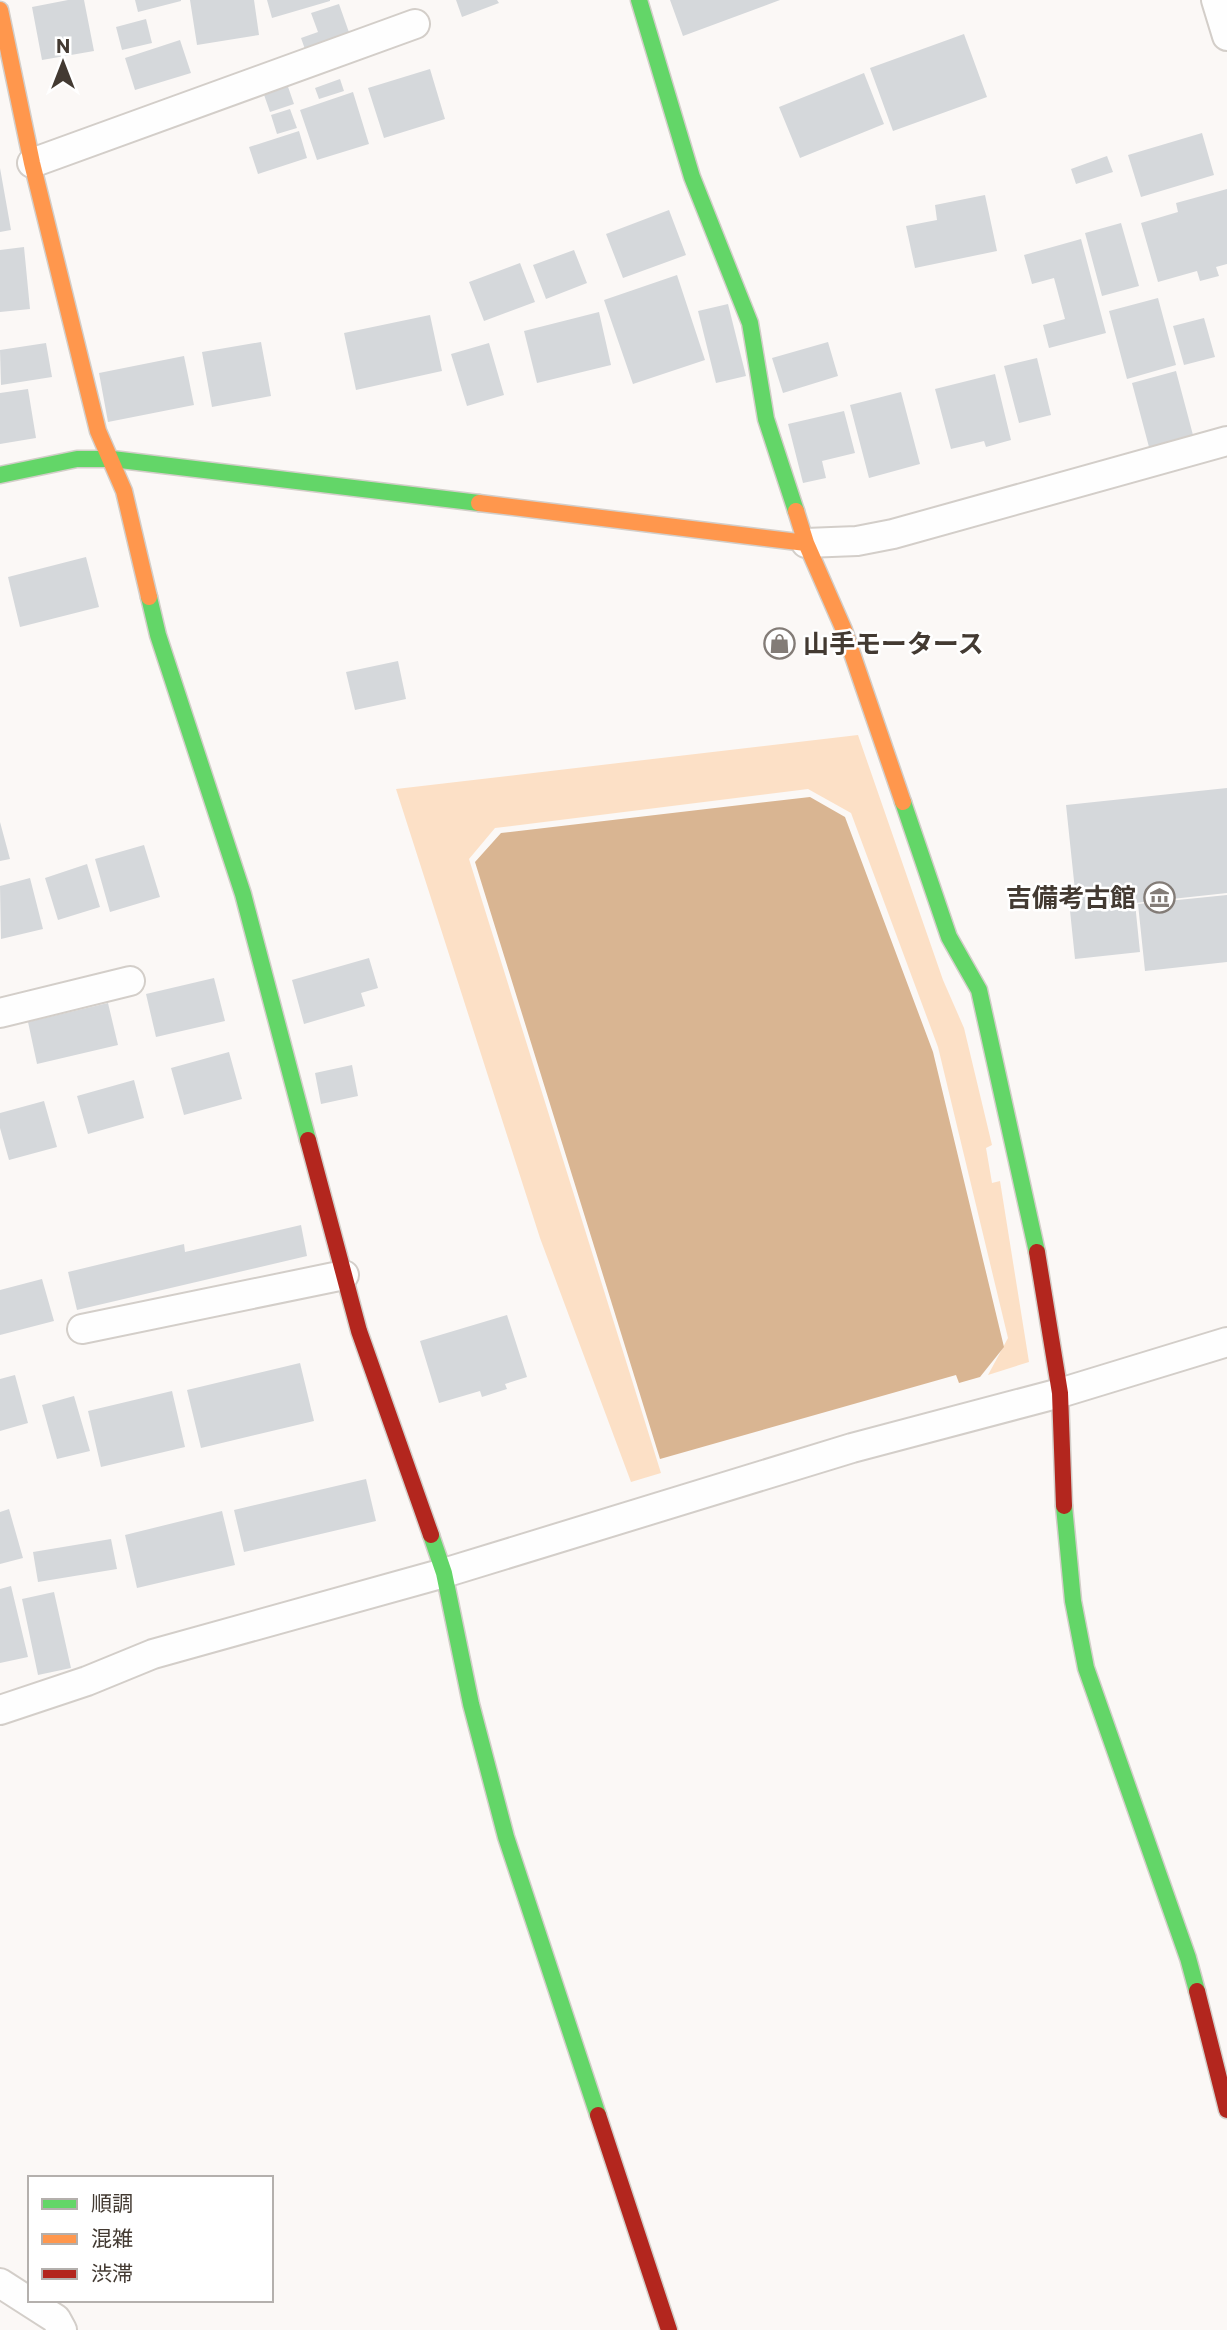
<svg xmlns="http://www.w3.org/2000/svg" width="1227" height="2330" viewBox="0 0 1227 2330" font-family="Commissioner,'Noto Sans JP',sans-serif">
  <style>
    .green { fill: #fce0c6 }
    .water { fill: #d9b592 }
    .building { fill: #d5d8db }
    .lines { fill: none; stroke-linecap: round; stroke-linejoin: round }
    .street-casing { stroke: #d3cec9; stroke-width: 32 }
    .fast-casing { stroke: #d3cec9; stroke-width: 19 }
    .slow-casing { stroke: #d3cec9; stroke-width: 19 }
    .jam-casing { stroke: #d3cec9; stroke-width: 19 }
    .street { stroke: #fefefe; stroke-width: 28 }
    .fast { stroke: #63d668; stroke-width: 16 }
    .slow { stroke: #ff974d; stroke-width: 16 }
    .jam { stroke: #b3261e; stroke-width: 16 }
    .labels { text-anchor: middle; stroke-width: 5; stroke-linejoin: round; paint-order: stroke }
    .poi-label { font-size: 26px; font-weight: bold; fill: #433a32; stroke: #fff; text-anchor: start }
  </style>
  <rect width="100%" height="100%" fill="#fbf8f6"/>
  <path class="green" d="M858 735 943 980 964 1028 992 1145 986 1148 992 1183 1000 1181 1029 1362 988 1375 1008 1338 938 1047 851 813 808 789 495 828 469 859 661 1473 631 1482 540 1238 396 789Z"/>
  <path class="water" d="M810 797 845 817 933 1052 1004 1347 980 1377 959 1383 956 1375 660 1459 475 862 501 833Z"/>
  <path class="building" d="M68 0H84L94 51 42 60 32 7Z
    M135 0H181V1L138 12Z
    M190 0H254L259 35 197 45Z
    M267 0H330V1L272 18Z
    M456 0H497L499 3 462 17Z
    M670 0H780L683 36Z
    M339 4 351 38 306 52 301 38 318 32 311 13Z
    M146 19 152 43 122 50 116 27Z
    M964 34 987 97 893 131 870 68Z
    M180 40 191 73 135 90 125 58Z
    M430 69 445 119 384 138 368 88Z
    M864 73 884 124 800 158 779 107Z
    M340 79 344 91 319 99 315 88Z
    M286 81 294 104 270 112 262 89Z
    M353 92 369 144 317 160 300 110Z
    M290 109 297 128 277 134 271 115Z
    M299 131 307 158 258 174 249 147Z
    M1202 133 1214 175 1141 197 1128 155Z
    M1107 156 1113 172 1076 184 1071 169Z
    M0 168 11 230 0 232Z
    M1227 189V264L1216 267 1219 276 1200 281 1197 271 1158 282 1141 223 1178 212 1176 203Z
    M985 195 997 251 915 268 906 226 937 220 935 205Z
    M669 210 686 255 623 278 606 234Z
    M1121 223 1139 286 1102 296 1085 233Z
    M1081 239 1106 333 1049 348 1043 325 1065 319 1054 278 1032 284 1024 255Z
    M24 247 30 309 0 312V250Z
    M574 250 587 283 546 299 533 265Z
    M520 263 535 302 484 321 469 282Z
    M677 275 705 360 633 384 604 300Z
    M1158 298 1176 365 1127 379 1109 311Z
    M728 304 746 376 716 383 698 311Z
    M599 312 611 365 537 383 524 331Z
    M430 315 442 371 356 390 344 333Z
    M1204 318 1215 357 1184 365 1173 326Z
    M261 342 271 396 212 407 202 352Z
    M828 342 838 376 783 393 772 358Z
    M46 343 52 377 1 385 0 350Z
    M489 343 504 395 467 406 451 354Z
    M184 356 194 405 108 422 99 373Z
    M1037 358 1051 415 1019 423 1004 366Z
    M1176 371 1193 435 1149 447 1132 383Z
    M995 374 1011 440 986 447 984 441 951 449 935 389Z
    M28 389 36 438 0 444V393Z
    M901 392 920 464 869 478 850 405Z
    M844 411 855 453 822 461 826 478 803 483 788 424Z
    M86 557 99 607 20 627 8 577Z
    M398 661 406 699 355 710 346 672Z
    M1227 788V893L1135 903 1140 952 1075 959 1069 901 1076 900 1066 805Z
    M0 822 10 859 0 861Z
    M144 845 160 897 110 912 95 859Z
    M87 864 100 907 58 920 45 878Z
    M30 878 43 929 1 939 0 886Z
    M1227 895V962L1145 971 1138 904Z
    M369 958 378 988 361 993 365 1006 304 1024 292 980Z
    M214 978 225 1021 156 1037 146 994Z
    M108 1003 118 1045 37 1064 28 1022Z
    M229 1052 242 1099 184 1115 171 1068Z
    M352 1065 358 1096 321 1104 315 1073Z
    M134 1080 144 1118 88 1134 77 1096Z
    M44 1101 57 1147 9 1160 0 1128V1113Z
    M301 1225 307 1256 77 1310 68 1272 184 1244 185 1252Z
    M42 1279 54 1321 0 1335V1290Z
    M507 1315 527 1377 505 1384 507 1389 482 1397 480 1391 439 1403 420 1341Z
    M300 1363 314 1421 201 1448 187 1390Z
    M15 1375 28 1423 0 1431V1379Z
    M172 1391 185 1447 101 1467 88 1411Z
    M74 1396 90 1451 57 1459 42 1405Z
    M366 1479 376 1521 244 1552 234 1510Z
    M9 1509 23 1558 0 1564V1512Z
    M222 1511 235 1565 137 1588 125 1535Z
    M111 1539 117 1569 38 1582 33 1552Z
    M11 1586 28 1657 0 1663V1589Z
    M54 1592 71 1668 38 1675 22 1599Z"/>
  <g class="lines">
    <defs>
      <path id="street" d="M1216 0 1227 36
        M32 163 415 24
        M806 543 857 541 893 534 1227 441
        M0 1013 130 981
        M82 1329 344 1275
        M0 1710 87 1681 153 1654 444 1573 852 1448 1060 1393 1227 1342
        M0 2283 56 2319 62 2330"/>
      <path id="fast" d="M639 0 692 177 750 323 766 419 796 511
        M0 475 77 459H112L479 503
        M149 597 158 635 243 894 308 1140
        M903 802 949 937 979 990 1037 1252
        M1064 1506 1073 1601 1086 1668 1188 1958 1197 1991
        M431 1535 444 1573 471 1704 506 1837 598 2115"/>
      <path id="slow" d="M0 10 32 163 98 431 124 491 149 597
        M479 503 806 543
        M796 511 806 543 844 630 903 802"/>
      <path id="jam" d="M308 1140 359 1331 431 1535
        M1037 1252 1060 1393 1064 1506
        M1197 1991 1227 2110
        M598 2115 669 2330"/>
    </defs>
    <use href="#street" class="street-casing"/>
    <use href="#fast" class="fast-casing"/>
    <use href="#slow" class="slow-casing"/>
    <use href="#jam" class="jam-casing"/>
    <use href="#street" class="street"/>
    <use href="#fast" class="fast"/>
    <use href="#slow" class="slow"/>
    <use href="#jam" class="jam"/>
  </g>
  <defs>
    <symbol id="shop-ring" viewBox="-11 -11 22 22"><circle r="9.5" fill="#fff" stroke="#837c77" stroke-width="1.5"/><path d="M-5-2.5h2.3a2.7 3.5 0 0 1 5.4 0H5L5.5 6h-11ZM-1.5-2.5h3a1.5 2.3 0 0 0-3 0Z" fill="#837c77"/></symbol>
    <symbol id="museum-ring" viewBox="-11 -11 22 22"><circle r="9.5" fill="#fff" stroke="#837c77" stroke-width="1.5"/><path d="M0-6L6-3V-2H-6V-3ZM-5-1h2V3h-2ZM-1-1h2V3h-2ZM3-1h2V3H3ZM-6 4H6V6H-6Z" fill="#837c77"/></symbol>
  </defs>
  <g fill-rule="evenodd">
    <use href="#shop-ring" x="762" y="626" width="35" height="35"/>
    <use href="#museum-ring" x="1142" y="880" width="35" height="35"/>
  </g>
  <g class="labels">
    <g class="poi-label">
      <text x="803" y="653">山手モータース</text>
      <text x="1136" y="907" text-anchor="end">吉備考古館</text>
    </g>
  </g>
  <rect x="28" y="2176" width="245" height="126" fill="#ffffff" stroke="#b4b0ad" stroke-width="2"/>
  <rect x="42" y="2199" width="35" height="10" fill="#63d668" stroke="#b4b0ad" stroke-width="2"/>
  <text x="91" y="2211" font-size="21" fill="#433a32">順調</text>
  <rect x="42" y="2234" width="35" height="10" fill="#ff974d" stroke="#b4b0ad" stroke-width="2"/>
  <text x="91" y="2246" font-size="21" fill="#433a32">混雑</text>
  <rect x="42" y="2269" width="35" height="10" fill="#b3261e" stroke="#b4b0ad" stroke-width="2"/>
  <text x="91" y="2281" font-size="21" fill="#433a32">渋滞</text>
  <g transform="translate(63 63)" stroke="#ffffff" stroke-width="5" paint-order="stroke">
  <path d="M0-5L12 26L0 18L-12 26Z" fill="#433a32"/>
  <text y="-10" font-size="19" font-weight="bold" text-anchor="middle" fill="#433a32">N</text>
  </g>
</svg>
